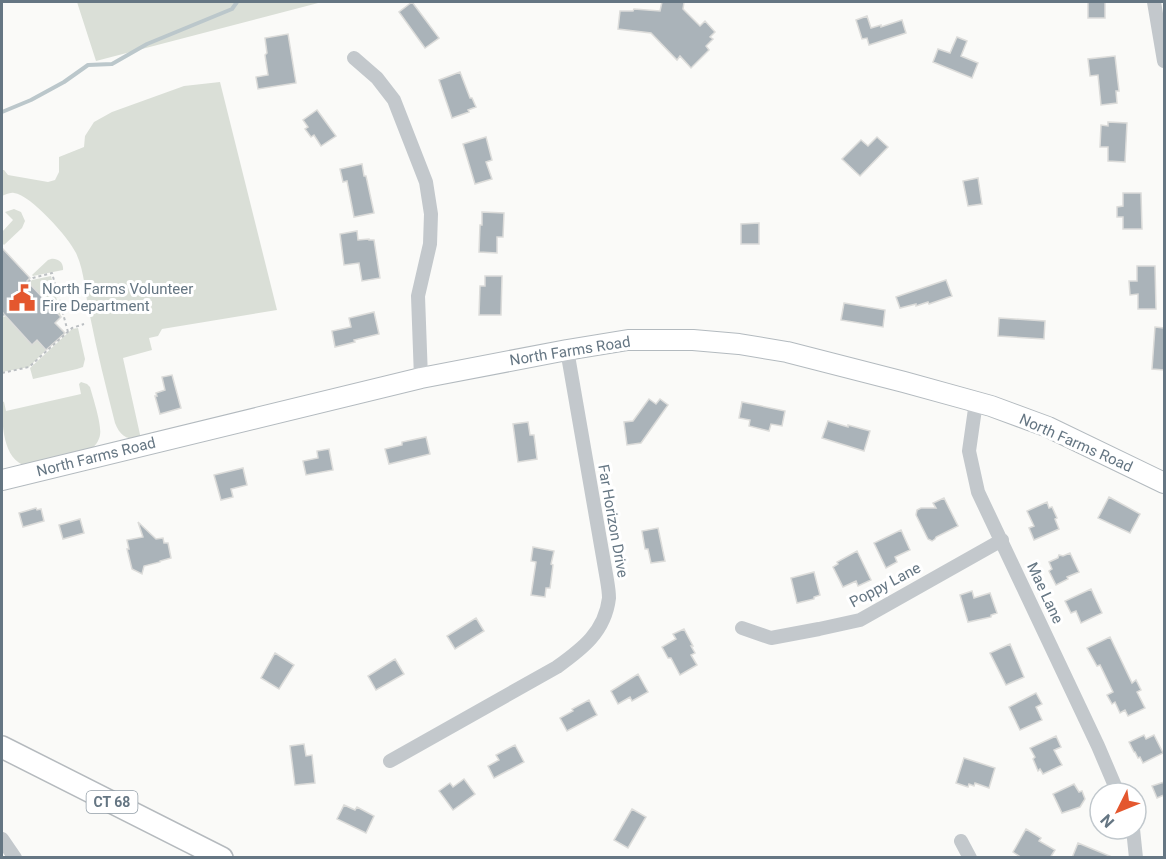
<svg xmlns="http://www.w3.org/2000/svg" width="1166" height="859" viewBox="0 0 1166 859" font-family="Roboto,sans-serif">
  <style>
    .green { fill: #dadfd7 }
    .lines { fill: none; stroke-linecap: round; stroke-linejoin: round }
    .stream { stroke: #bbc7cb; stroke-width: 4 }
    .building { fill: #aab3b9; stroke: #dcdcda; stroke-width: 1.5 }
    .secondary-casing { stroke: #b3babf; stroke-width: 22 }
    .primary-casing { stroke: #b5babe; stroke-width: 24 }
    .path { stroke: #bbbfc2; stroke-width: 2; stroke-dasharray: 3 3; stroke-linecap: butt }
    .minor { stroke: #c3c8cc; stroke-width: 14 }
    .secondary { stroke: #fff; stroke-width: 20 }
    .primary { stroke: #fff; stroke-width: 21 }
    .labels { text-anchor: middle; stroke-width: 6; stroke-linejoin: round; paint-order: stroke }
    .shield { fill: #fff; stroke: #939fa8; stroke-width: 1.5 }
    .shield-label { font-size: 14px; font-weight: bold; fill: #657683 }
    .poi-label { font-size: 15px; fill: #657683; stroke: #fff; text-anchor: start }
    .street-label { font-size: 15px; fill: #657683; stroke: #fff }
  </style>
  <rect width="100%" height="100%" fill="#fafaf8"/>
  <path class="green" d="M77 2H322L96 61Z
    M220 82 277 310 162 329 158 336 149 338 152 350 123 358 141 439C127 440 120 436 115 423 106 387 97 352 90 316 85 295 85 272 76 253 69 238 31 195 14 193 10 192 5 195 2 196V170H4L8 175 48 182 55 180 59 172V157L84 147 85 136 94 122 112 112 184 86Z
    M14 209 21 212 25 221 22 228 4 245 2 243V232L13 220 5 212Z
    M51 259C57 258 64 262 63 270L33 276 32 275 48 260Z
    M51 276 61 317 29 283 32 280Z
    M2 316 6 317 32 345 37 340 46 350 29 367 2 372Z
    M78 328 85 359 83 367 77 369 33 379 30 368 72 329Z
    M81 382 87 384 90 387C93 398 102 425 100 435 99 441 95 446 90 451L27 466C2 461 2 421 2 401L4 402 6 411 81 394 79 384Z"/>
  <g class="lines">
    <path class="stream" d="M2 112 31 100 64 82 88 65 112 64 147 44 232 9 237 2"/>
  </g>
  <path class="building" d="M412 2 439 38 425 48 399 12Z
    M662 2H684L683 9 700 26 705 21 715 32 710 37 713 39 706 46 709 50 691 68 680 56 677 60 651 33 618 29 620 11H633L634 9 660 11Z
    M1088 2H1105V18H1088Z
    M867 16 871 28 881 25V27L902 20 906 33 869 45 867 38 862 39 856 20Z
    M288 34 296 83 258 89 256 77 268 75 265 55 267 53 265 38Z
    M957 37 967 41 961 56 978 63 972 78 933 62 938 49 950 53Z
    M1115 56 1119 91H1116L1117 103 1101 105 1098 75 1090 76 1088 59Z
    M460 72 470 98H472L476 107 468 110 469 112 452 118 439 80Z
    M317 110 336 136 321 146 314 135 311 137 305 129 308 127 303 120Z
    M1108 122 1127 123 1125 162 1108 161V147H1100L1101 125 1108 126Z
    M486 137 492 160 486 162 492 179 475 184 463 144Z
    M877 137 888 147 860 176 842 159 861 140 868 146Z
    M362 164 364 176H366L374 213 354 217 347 181 343 182 340 169Z
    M978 178 982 204 968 206 963 181Z
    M1123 193H1141L1142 229H1123V217H1117V207L1123 206Z
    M482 212 504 213 503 237H497V253L479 252 480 225H482Z
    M759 223V244H741V224Z
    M357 231 358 240 369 239V240H374L380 278 362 281 359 263 344 265 340 234Z
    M2 248 30 278 27 281 61 317 55 323 65 333 46 350 37 340 32 345 2 312Z
    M1137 266H1155L1156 309H1138V294L1130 295 1129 281H1137Z
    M485 276H502L501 315H479L480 286H485Z
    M946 280 952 296 929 304 928 302 916 306V304L900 308 896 297Z
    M844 303 885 310 883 327 841 320Z
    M374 312 379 334 354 340 355 342 335 347 332 331 351 327 349 318Z
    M999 318 1045 321 1044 339 998 336Z
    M1155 327 1164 328V370L1152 369Z
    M172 375 181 408 160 414 155 396H157L156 393 165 390 162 377Z
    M649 399 656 404 660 399 668 405 641 443 627 445 624 422 633 421Z
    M742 402 785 411 782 426 771 424 769 431 749 426 750 420 739 418Z
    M828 421 848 427V425L870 431 864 451 822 438Z
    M528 422 530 435H534L537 459 518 462 513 424Z
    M426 437 430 454 389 464 385 449 402 445V442Z
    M329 449 333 470 306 475 303 461 318 458 317 451Z
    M243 468 247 485 231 489 233 497 221 500 214 475Z
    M1109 497 1140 514 1130 533 1098 518Z
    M944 498 958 526 936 537 935 539 932 541 928 539 916 515 917 510 921 508H936L933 503Z
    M1047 502 1049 508 1052 507 1057 518 1055 519 1059 529 1034 540 1029 528 1034 526 1027 511Z
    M36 508 37 510 41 509 44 521 23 527 19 513Z
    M80 519 84 533 63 539 59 525Z
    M138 522 156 539 163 538 164 543H168L171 558 160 561V562L144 566 142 574 132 569 127 549H129L127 540 143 537Z
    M658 528 665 561 651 563 648 549H645L642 531Z
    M901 530 910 550 895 557 897 562 886 568 874 543Z
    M533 547 554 551 551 564 553 565 550 588H546L545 597 531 595 536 562 531 561Z
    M857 551 871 580 858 586 856 581 843 587 833 567 838 564 837 562Z
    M1070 553 1079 572 1067 577 1068 579 1056 585 1049 571 1052 569 1049 562 1058 558 1059 555 1063 556Z
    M814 572 820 595 814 597V599L797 603 791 578Z
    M1091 589 1102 613 1081 623 1076 611 1071 613 1065 601Z
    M972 591 974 598 990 593 997 613 991 615V617L968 622 960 595Z
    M476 618 484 631 455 649 447 636Z
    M684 629 693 646H691L695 653 691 655 697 665 680 675 671 658H668L662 647 676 639 673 634Z
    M1110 637 1132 683 1136 680 1141 690 1137 692 1145 708 1128 716 1125 710 1120 713 1115 702 1112 704 1107 695 1113 692 1100 665 1097 666 1087 648Z
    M1010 644 1024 677 1006 685 990 653Z
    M275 653 294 665 279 689 261 678Z
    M395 659 404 674 376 690 368 676Z
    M638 674 648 692 632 701 630 697 618 704 611 691Z
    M1036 693 1042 704 1036 707 1042 720 1020 730 1009 707Z
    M589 700 597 715 567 731 560 718 573 711 572 709Z
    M1144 735 1146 739 1154 735 1163 753 1143 763 1140 757 1138 758 1135 752H1134L1129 742Z
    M1056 736 1061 747 1054 750 1062 765 1043 774 1040 769 1038 771 1033 759 1035 757 1030 748Z
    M304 744 306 756 312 755 315 783 295 785 290 746Z
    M515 745 524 762 494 778 488 766 499 760 496 755Z
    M964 758 995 768 989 788 975 783 974 786 969 784 968 787 956 783Z
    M464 779 475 794 453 810 439 791 450 783 453 787Z
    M1164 782V795L1157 798 1152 786Z
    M1074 784 1079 792 1082 791 1085 799 1080 807 1062 813 1053 794Z
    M344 805 355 810 357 807 374 816 366 833 337 819Z
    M632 809 646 817 628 848 614 840Z
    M1026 829 1041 838 1039 841 1055 850 1050 858H1022L1013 852Z
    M1078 843 1112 857V858H1072Z"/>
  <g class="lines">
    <defs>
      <path id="secondary" d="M2 480 421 378 567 350 628 340H693L739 344 787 352 904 382 991 406 1048 427 1164 483"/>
      <path id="primary" d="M2 747 222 858"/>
    </defs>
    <use href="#secondary" class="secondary-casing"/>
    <use href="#primary" class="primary-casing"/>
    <path class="path" d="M28 282 33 278 52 273 68 332
      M2 314 4 315
      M2 373 29 367 72 328 84 324"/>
    <path class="minor" d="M1154 2 1164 61
      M354 58 377 78 394 100 426 182 431 214 430 244 418 296 421 378
      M976 402 969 451 978 492 1098 746 1118 793
      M742 628 771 638 819 629 860 620 1002 540
      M390 761 557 667C582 649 605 632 609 598 609 592 608 586 607 580L567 350
      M1133 829 1136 858
      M2 839 15 858
      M961 841 970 858"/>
    <use href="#secondary" class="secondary"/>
    <use href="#primary" class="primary"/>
  </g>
  <defs>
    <symbol id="civic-bare" viewBox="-9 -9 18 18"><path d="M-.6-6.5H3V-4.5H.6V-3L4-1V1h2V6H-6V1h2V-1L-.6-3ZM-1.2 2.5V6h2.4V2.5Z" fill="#e4572e" stroke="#fff" stroke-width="2.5" paint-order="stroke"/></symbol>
  </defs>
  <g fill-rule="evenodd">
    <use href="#civic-bare" x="3" y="279" width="38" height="38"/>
  </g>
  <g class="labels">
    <rect class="shield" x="86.5" y="791" width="51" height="22" rx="4.5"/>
    <g class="shield-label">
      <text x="112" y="807">CT 68</text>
    </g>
    <g class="poi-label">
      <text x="42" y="294">North Farms Volunteer<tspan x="42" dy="17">Fire Department</tspan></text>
    </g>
    <g class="street-label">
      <text transform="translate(570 351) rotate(-9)" y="5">North Farms Road</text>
      <text transform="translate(1076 443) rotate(24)" y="5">North Farms Road</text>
      <text transform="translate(96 457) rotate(-14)" y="5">North Farms Road</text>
      <text transform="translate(613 521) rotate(80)" y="5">Far Horizon Drive</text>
      <text transform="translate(885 585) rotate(-28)" y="5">Poppy Lane</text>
      <text transform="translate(1045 593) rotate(65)" y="5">Mae Lane</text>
    </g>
  </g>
  <rect width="1166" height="859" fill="none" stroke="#657683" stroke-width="6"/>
  <g transform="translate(1118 811) rotate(227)"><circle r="28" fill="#ffffff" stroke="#c1c8cd" stroke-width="1.5"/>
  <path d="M0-4.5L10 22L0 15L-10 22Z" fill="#e4572e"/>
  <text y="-9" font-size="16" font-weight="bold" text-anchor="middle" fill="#657683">N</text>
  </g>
</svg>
